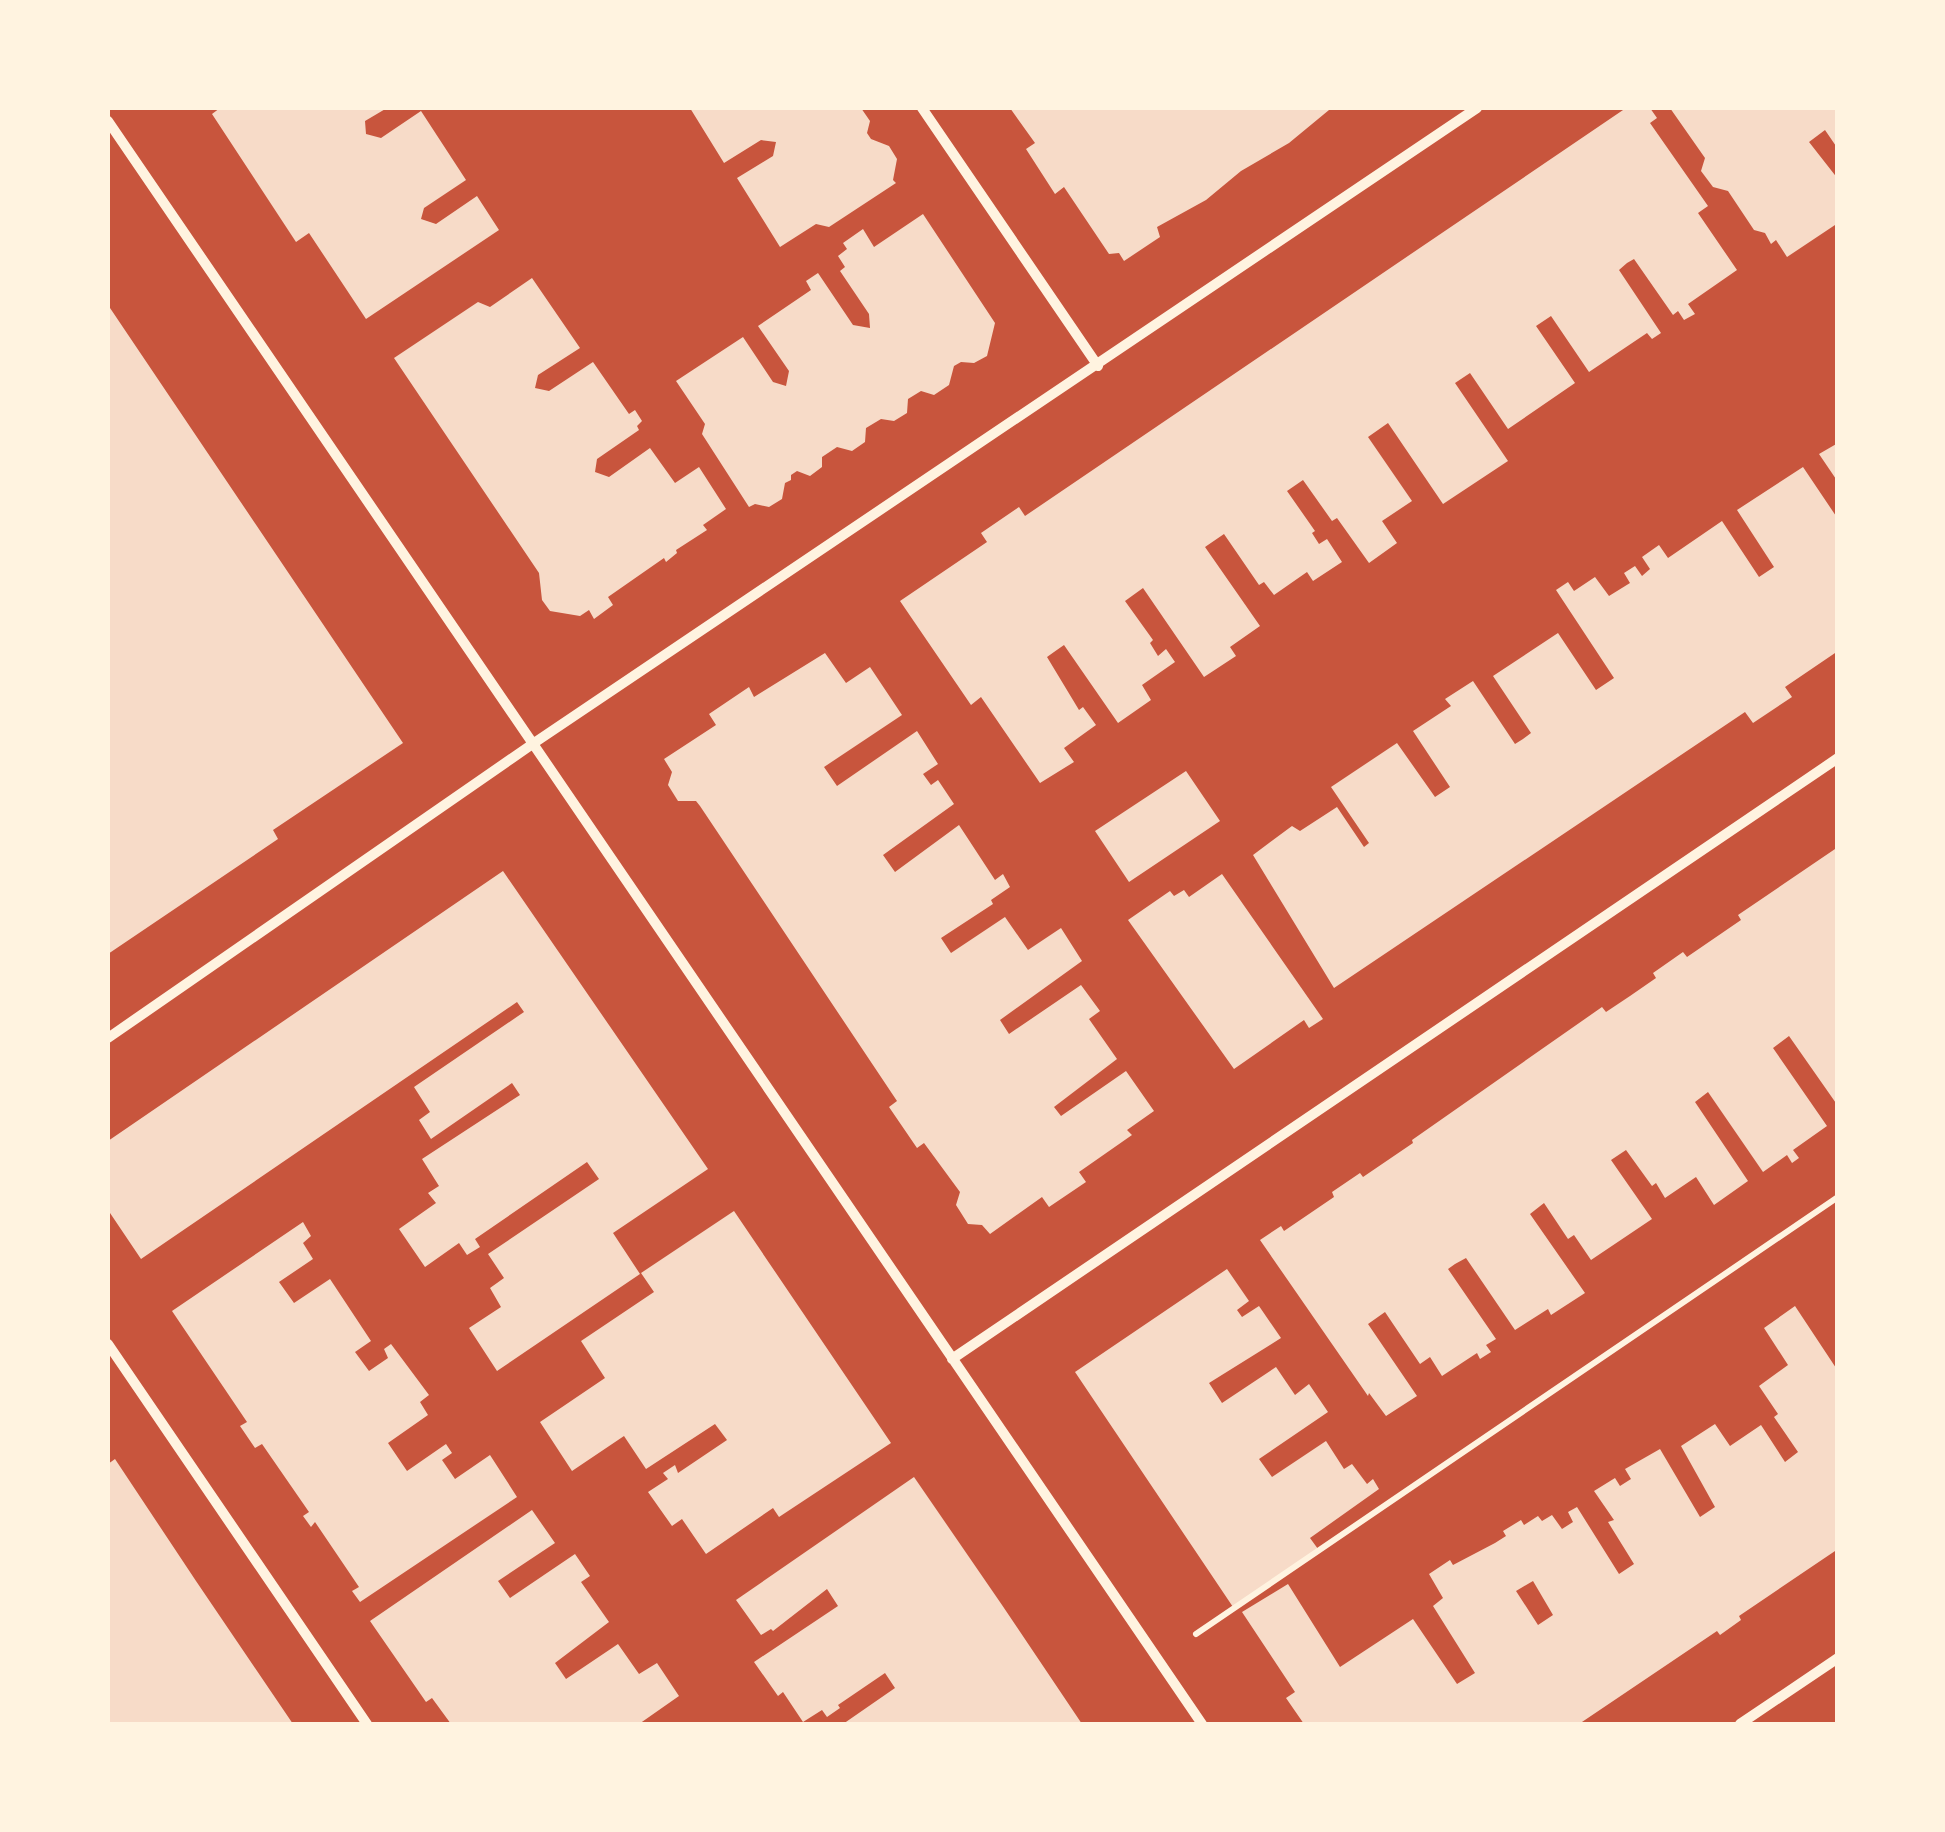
<svg xmlns="http://www.w3.org/2000/svg" width="1945" height="1832" viewBox="0 0 1945 1832" font-family="Lato,sans-serif">
  <style>
    .building { fill: #f7dbc8; fill-rule: evenodd }
    .lines { fill: none; stroke-linecap: round; stroke-linejoin: round }
    .path { stroke: #fff3e0; stroke-width: 6 }
    .minor { stroke: #fff3e0; stroke-width: 10 }
  </style>
  <rect width="100%" height="100%" fill="#c8553d"/>
  <path class="building" d="M220 108H387L365 121 366 134 381 138 421 111 466 180 424 208 421 219 436 224 477 196 499 230 366 319 309 233 296 242 212 114Z
    M690 108H861L870 121 867 133 871 139 889 146 897 159 893 180 896 183 829 227 816 224 780 247 737 178 773 156 776 142 761 140 724 163Z
    M1010 108H1327L1329 110 1289 143 1241 171 1206 200 1157 227 1160 237 1124 261 1119 253 1109 254 1064 187 1055 194 1026 149 1035 143Z
    M1626 108H1650L1657 118 1650 123 1708 206 1698 213 1737 270 1688 304 1695 314 1684 320 1678 311 1673 315 1634 259 1627 263 1619 270 1661 333 1652 339 1647 333 1589 372 1551 316 1536 326 1575 383 1508 429 1470 373 1455 383 1508 461 1443 504 1388 423 1368 437 1412 501 1382 521 1397 543 1369 563 1337 518 1332 521 1303 480 1287 491 1315 531 1312 533 1319 544 1327 539 1342 562 1313 581 1307 572 1274 595 1264 582 1259 585 1224 534 1205 547 1260 626 1230 647 1236 656 1204 677 1143 588 1125 601 1153 640 1150 643 1158 656 1166 649 1175 662 1142 685 1151 700 1118 723 1064 645 1054 652 1047 657 1079 710 1083 707 1096 725 1064 748 1074 762 1040 783 981 697 971 705 900 601 987 542 981 533 1019 507 1025 516Z
    M1670 108H1838V149L1825 130 1809 142 1838 179V223L1787 257 1776 240 1771 244 1765 233 1754 230 1728 191 1713 187 1701 171 1705 158Z
    M923 214 995 323 987 356 974 363 961 362 954 366 949 385 934 395 921 391 908 399 907 413 894 421 881 419 866 428 865 442 852 451 837 447 822 457V467L810 476 797 471 791 475V480L785 483 782 499 769 507 755 504 749 507 702 434 705 424 676 381 743 337 773 382 786 386 789 371 758 326 811 290 806 281 818 273 853 325 870 328 869 314 840 271 845 267 838 256 847 249 843 243 863 229 874 247Z
    M532 278 580 348 538 375 535 388 549 391 593 362 629 414 635 410 642 421 637 426 639 430 597 459 595 472 609 477 650 448 675 483 699 467 726 509 703 525 707 530 676 550 677 553 666 562 664 558 608 597 613 605 594 619 589 610 580 616 550 611 542 600 539 573 394 358 478 302 490 307Z
    M108 305 403 743 273 830 278 839 108 954Z
    M1838 443V482L1819 454Z
    M1803 467 1838 519V651L1785 687 1792 697 1753 723 1745 712 1334 988 1253 855 1292 826 1300 831 1337 807 1364 847 1369 843 1331 787 1397 743 1435 797 1450 787 1413 731 1451 706 1445 699 1473 681 1515 744 1523 739 1531 733 1493 676 1558 633 1596 690 1614 678 1556 590 1568 582 1574 591 1595 577 1609 596 1630 583 1624 573 1635 566 1642 576 1650 569 1642 557 1659 545 1668 558 1722 521 1759 577 1774 567 1737 510Z
    M825 653 846 683 870 667 902 715 824 767 837 786 917 731 938 764 923 774 931 785 938 780 954 804 883 855 895 872 959 825 995 880 1003 874 1010 887 991 900 993 904 941 938 951 953 1005 917 1028 950 1061 928 1082 961 1000 1020 1009 1034 1081 985 1100 1011 1089 1019 1117 1059 1054 1107 1061 1116 1126 1071 1154 1111 1127 1130 1132 1135 1079 1172 1086 1182 1049 1207 1042 1197 990 1234 982 1225 968 1224 956 1205 960 1192 924 1143 917 1148 889 1107 897 1101 700 806 696 801H678L668 785 672 772 664 759 716 725 709 714 749 687 754 697Z
    M1186 771 1220 821 1129 882 1095 831Z
    M1838 847V1106L1789 1036 1773 1048 1827 1126 1793 1150 1799 1158 1792 1163 1787 1155 1763 1172 1708 1092 1695 1102 1748 1181 1714 1205 1696 1177 1665 1198 1656 1183 1652 1186 1626 1150 1611 1160 1652 1219 1591 1260 1574 1235 1568 1239 1544 1203 1530 1214 1585 1293 1551 1315 1548 1309 1515 1330 1466 1258 1455 1264 1448 1269 1496 1339 1486 1345 1491 1352 1480 1359 1477 1353 1442 1376 1430 1357 1420 1364 1385 1312 1368 1324 1417 1396 1386 1416 1369 1393 1368 1396 1260 1240 1281 1226 1284 1231 1334 1197 1332 1192 1360 1173 1363 1177 1413 1143 1412 1140 1602 1007 1606 1012 1630 996 1656 978 1653 973 1683 952 1687 957 1741 920 1738 915Z
    M503 871 708 1169 613 1233 640 1274 497 1371 469 1328 501 1307 490 1288 504 1278 488 1254 599 1179 587 1162 475 1239 480 1247 467 1255 459 1243 425 1267 399 1229 436 1203 428 1193 439 1186 422 1159 520 1095 512 1083 431 1139 419 1120 430 1112 414 1087 524 1012 517 1002 141 1259 108 1210V1141Z
    M1222 874 1323 1019 1309 1028 1304 1020 1234 1069 1128 920 1170 891 1174 896 1184 890 1189 897Z
    M734 1211 891 1443 779 1517 773 1508 706 1554 682 1519 672 1526 648 1492 668 1479 663 1473 675 1465 678 1473 727 1440 715 1424 646 1469 624 1436 572 1471 540 1422 605 1378 581 1341 654 1292 641 1273Z
    M303 1222 311 1236 303 1243 313 1259 279 1282 294 1303 330 1279 371 1341 355 1352 369 1371 388 1358 384 1349 391 1344 429 1395 420 1402 428 1415 388 1443 407 1471 446 1444 452 1453 442 1460 455 1479 490 1455 517 1497 360 1602 352 1591 359 1587 315 1522 311 1527 303 1516 309 1512 262 1444 255 1448 240 1426 247 1422 172 1311Z
    M1227 1269 1249 1301 1237 1310 1242 1317 1259 1306 1281 1338 1209 1383 1222 1403 1276 1367 1295 1395 1309 1384 1328 1412 1259 1459 1272 1477 1326 1441 1344 1469 1352 1464 1367 1484 1373 1479 1379 1489 1310 1538 1318 1549 1233 1607 1075 1372Z
    M1795 1306 1838 1371V1549L1739 1616 1741 1620 1720 1635 1717 1631 1579 1724H1304L1286 1698 1295 1692 1242 1612 1288 1584 1340 1667 1413 1619 1457 1684 1475 1673 1433 1606 1443 1598 1429 1574 1450 1560 1453 1565 1495 1543 1506 1536 1503 1531 1521 1520 1524 1525 1538 1516 1542 1521 1552 1515 1562 1529 1573 1522 1568 1512 1577 1507 1619 1574 1634 1564 1608 1522 1614 1520 1594 1491 1615 1478 1620 1486 1631 1479 1625 1469 1660 1449 1700 1517 1715 1507 1681 1446 1715 1424 1730 1446 1761 1425 1785 1462 1798 1452 1774 1417 1778 1414 1759 1386 1788 1365 1764 1328ZM1533 1581 1553 1615 1538 1625 1516 1591Z
    M115 1459 196 1581 293 1724H108V1464Z
    M914 1477 1002 1605 1082 1724H843L895 1688 885 1673 838 1705 840 1708 827 1717 822 1710 803 1722 783 1692 778 1696 754 1662 838 1606 827 1589 773 1631 771 1629 761 1635 736 1600Z
    M532 1510 555 1543 498 1581 510 1598 575 1554 590 1576 581 1582 609 1622 555 1663 566 1679 618 1644 639 1674 657 1663 679 1696 639 1724H451L432 1698 426 1702 370 1621Z"/>
  <g class="lines">
    <path class="path" d="M1196 1634 1838 1197"/>
    <path class="minor" d="M922 108 1098 366
      M108 121 1202 1724
      M108 1038 534 743 1477 108
      M108 1344 367 1724
      M952 1359 1838 758
      M1740 1724 1838 1658"/>
  </g>
  <rect width="1945" height="1832" fill="none" stroke="#fff3e0" stroke-width="220"/>
</svg>
